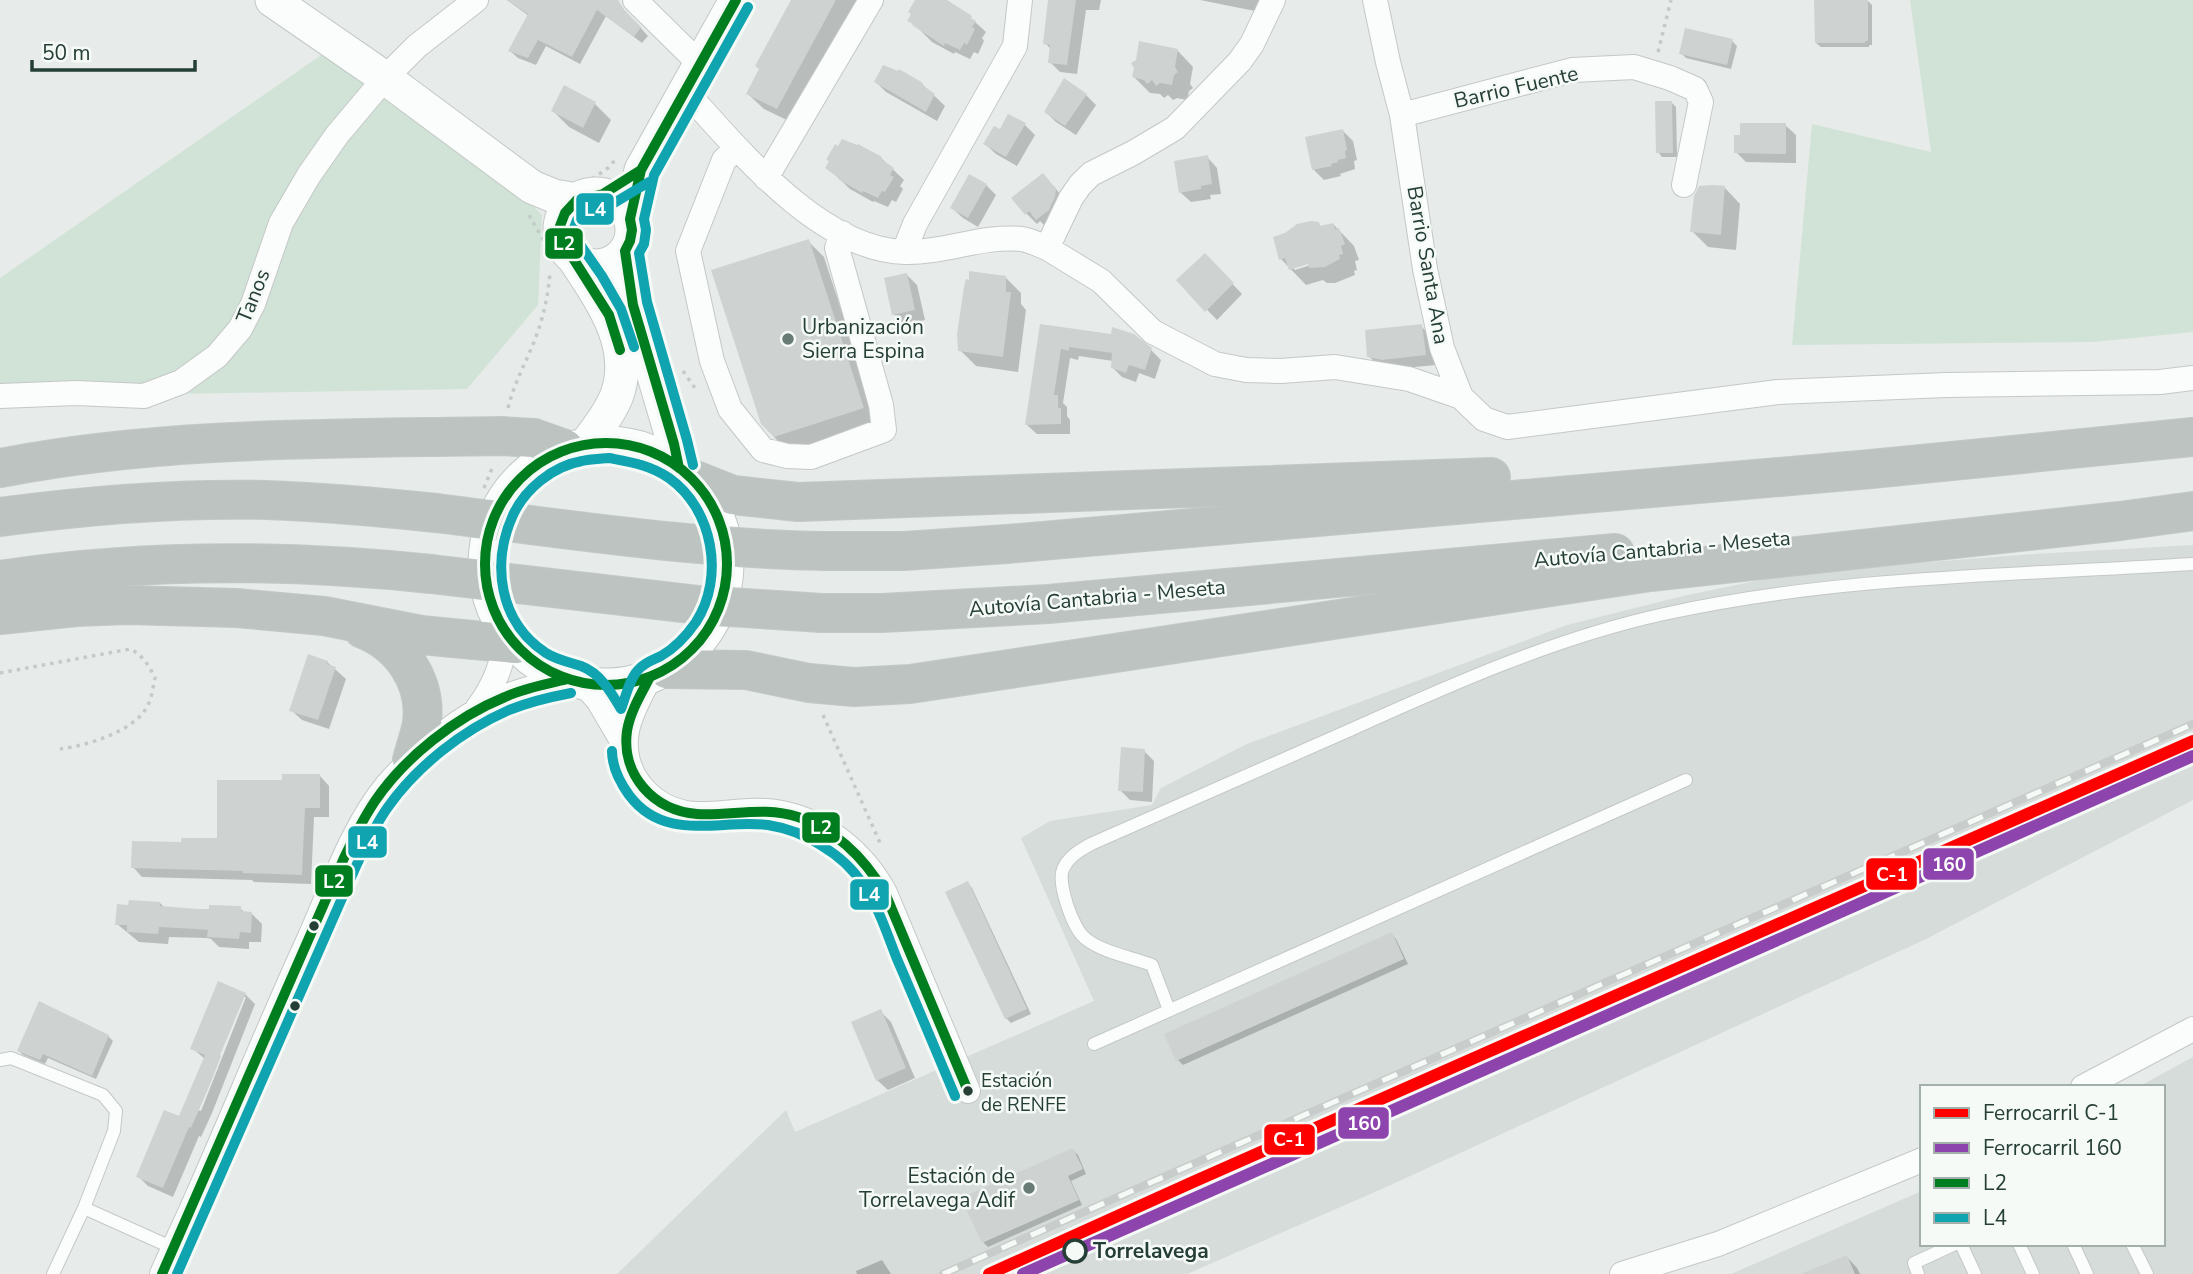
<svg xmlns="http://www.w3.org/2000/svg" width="2193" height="1274" viewBox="0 0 2193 1274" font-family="'Nunito Sans',sans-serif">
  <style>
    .built { fill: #d5dcd9 }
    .green { fill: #d1e3d6 }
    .shadow { fill: #0003; fill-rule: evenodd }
    .building { fill: #ced2d0 }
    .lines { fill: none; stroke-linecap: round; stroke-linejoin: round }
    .lane-casing { stroke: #c4c8c6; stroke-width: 14 }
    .street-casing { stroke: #c4c8c6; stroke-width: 26 }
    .secondary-casing { stroke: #c3c9c6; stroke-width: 35 }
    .highway-casing { stroke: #c2cac7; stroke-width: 40 }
    .path { stroke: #c2cbc7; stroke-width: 3.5; stroke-dasharray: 3.5 5; stroke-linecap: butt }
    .lane { stroke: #fbfcfc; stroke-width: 12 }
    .street { stroke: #fbfcfc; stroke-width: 24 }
    .secondary { stroke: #fbfcfc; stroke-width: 33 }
    .highway { stroke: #bcc3c1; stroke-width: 38 }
    .rail-casing { stroke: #c8ccca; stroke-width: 8 }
    .rail { stroke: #f5faf7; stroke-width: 5; stroke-dasharray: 16; stroke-linecap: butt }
    .highway-bridge-casing { stroke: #c2cac7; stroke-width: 40; stroke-linecap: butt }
    .highway-bridge { stroke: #bcc3c1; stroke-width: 38 }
    .bus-1-casing { stroke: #f5faf7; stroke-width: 16 }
    .bus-2-casing { stroke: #f5faf7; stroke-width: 16 }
    .bus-1 { stroke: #007d1e; stroke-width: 10 }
    .bus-2 { stroke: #10a3b0; stroke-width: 10 }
    .rail-1-casing { stroke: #f5faf7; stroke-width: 18 }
    .rail-2-casing { stroke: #f5faf7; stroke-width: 18 }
    .rail-1 { stroke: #f00; stroke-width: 12 }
    .rail-2 { stroke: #8e44ad; stroke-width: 12 }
    .poi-dot { fill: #697b75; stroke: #f5faf7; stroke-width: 2.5 }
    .bus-dot { fill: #253e36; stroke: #f5faf7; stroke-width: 2.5 }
    .stop-dot { fill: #f5faf7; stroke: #253e36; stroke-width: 3.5 }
    .labels { text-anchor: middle; stroke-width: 5; stroke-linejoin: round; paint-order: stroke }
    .bus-label { font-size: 19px; fill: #253e36; stroke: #f5faf7; text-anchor: start }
    .street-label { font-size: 21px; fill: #253e36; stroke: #f5faf7 }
    .poi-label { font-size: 21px; fill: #253e36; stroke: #f5faf7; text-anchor: start }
    .stop-label { font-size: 21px; font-weight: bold; fill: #253e36; stroke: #f5faf7; text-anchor: start }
    .line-badge { stroke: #f5faf7; stroke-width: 2.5 }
    .badge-label { font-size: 19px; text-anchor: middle; font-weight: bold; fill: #fff }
  </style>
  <rect width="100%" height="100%" fill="#e7ebe9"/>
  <path class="built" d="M2193 545V800L1926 939 1384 1188 1187 1274H617L786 1110 795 1132 1094 1001 1021 838 1050 821 1152 805 1161 788 1247 744 1567 625 1683 596 1800 572 2034 554Z
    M2193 1057V1274H1731L1922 1191V1244H2163V1087H2138Z"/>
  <path class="green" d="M1910 0H2193V332L2093 342 1792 345 1812 124 1931 152Z
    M337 44 466 136 542 215 538 305 467 389 0 397V278Z"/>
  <path class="shadow" d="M507 0H615L648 36 642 43 606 16 580 64 546 46 536 65 518 58 510 51 529 16Z
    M793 0H861L793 123 764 109 748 94Z
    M917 0H944L975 22 986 32 982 38 984 41 978 54 974 52 970 59 955 52 954 54 932 42 910 20Z
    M1052 0H1101L1099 10H1086L1077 74 1060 72 1050 62 1051 49 1045 43Z
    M1200 0H1262L1260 12Z
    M1823 0H1867L1872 5V45H1869V47H1821L1816 43Z
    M1732 41 1737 46 1731 69 1686 58 1681 53Z
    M1178 51 1193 67 1190 84 1193 88 1189 91 1187 100 1177 98 1173 100 1168 95 1164 98 1160 94 1150 93 1134 77Z
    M876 82 922 84 945 106 937 121 886 92Z
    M565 88 595 104 611 120 599 143 569 127 553 111Z
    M1086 95 1096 105 1076 135 1056 122 1046 112Z
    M1671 102 1676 107 1677 157H1662L1658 152Z
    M1025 125 1035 135 1017 166 996 154 985 144Z
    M1785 125 1796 135V163L1746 162 1736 152Z
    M1343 131 1353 141 1357 160 1354 161 1355 169 1340 174 1341 176 1324 180 1314 170Z
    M1207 157 1217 168 1221 194 1210 195 1211 199 1191 202 1180 192Z
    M881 158 904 180 900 186 903 189 896 202 892 200 888 207 874 201 873 202 850 189 828 168Z
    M986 185 996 195 978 227 963 218 952 208Z
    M1053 185 1065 201 1048 229 1040 221 1037 224 1026 213Z
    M1725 188 1740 204 1736 250 1708 247 1692 231Z
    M1318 224 1322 227 1333 224 1354 246 1359 260 1355 261 1357 270 1354 271 1355 275 1335 283H1327L1323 280 1306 285 1281 259ZM1316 260 1317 263 1295 270 1292 267Z
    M808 241 824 257 878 424 789 452 773 436Z
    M1205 255 1242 294 1217 320 1179 281Z
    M907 275 917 285 925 320 904 325 894 314Z
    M1005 277 1021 293V304L1026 310 1018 372 976 366 960 350Z
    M1041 326 1151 350 1161 360 1155 379 1139 373 1136 382 1122 377 1112 367 1113 361 1079 356 1078 360 1070 358 1063 403 1067 407V416L1070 420V434H1037L1027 425Z
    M1421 326 1431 337 1436 365 1393 369 1379 367 1369 356Z
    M327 662 346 679 329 729 302 720 291 710Z
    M1144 751 1154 761 1152 802 1130 800 1120 790Z
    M320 776 329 786V817H314L311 884 254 882 252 880 142 877 133 867 183 844 218 840 284 782Z
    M968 883 972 888 1031 1014 1011 1023 1006 1018Z
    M160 903 165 908 210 911 240 908 245 913 252 914 262 924 261 942H249V949L219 947 211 939 207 938 169 937 168 944 139 942 117 924Z
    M1392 934 1396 939 1408 964 1183 1065 1178 1060 1167 1035Z
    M219 984 245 994 255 1004 212 1113 201 1137 199 1136 173 1197 148 1186 138 1176 165 1112 180 1118 205 1059 192 1048ZM242 997H246L201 1111 197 1110Z
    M880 1011 891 1022 915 1078 888 1090 877 1080Z
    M108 1036 113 1041 96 1079 48 1058 45 1064 23 1055 19 1051Z
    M1073 1150 1078 1155 1086 1174 1071 1181 1082 1205 988 1247 983 1242Z
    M1847 1257 1857 1268 1860 1274H1804Z
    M882 1260 891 1274H857L856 1271Z"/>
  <path class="building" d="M507 0H618L625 11 641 27 634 37 597 10 572 57 538 40 528 58 508 51 528 14Z
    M791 0H836L777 109 746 94 759 69 755 66Z
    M915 0H947L972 16 971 18 976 21 972 27 975 29 967 45 964 43 960 50 945 43 944 46 912 25 913 24 907 21 911 14 908 12Z
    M1048 0H1076L1067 65 1048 63 1050 45 1043 44Z
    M1814 0H1868V41H1865V43H1815Z
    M1685 28 1733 39 1727 65 1679 54Z
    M1139 41 1178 49 1175 67 1178 72 1174 75 1172 85 1160 83 1156 86 1152 80 1147 84 1144 80 1132 77 1134 68 1131 63 1136 60Z
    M883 65 898 71 899 69 923 83 922 85 935 94 926 112 874 82Z
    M1064 78 1087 94 1065 126 1044 112Z
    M564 85 596 102 583 128 551 111Z
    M1655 101H1672L1673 153H1656Z
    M1008 114 1026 123 1006 157 983 144 994 126 1000 129Z
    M1740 123H1786V154L1734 153V135H1740Z
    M1343 129 1347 150 1345 151 1346 158 1338 160V162L1331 164 1332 166 1312 170 1305 137Z
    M842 139 857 145 858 144 882 157 881 159 894 168 890 175 894 177 885 192 882 191 878 198 863 191 862 193 838 179 839 178 825 168 829 161 826 160 835 144 838 146Z
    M1208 155 1212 184 1201 186V189L1179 193 1174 161Z
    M1043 173 1056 189 1055 197 1049 210 1036 220 1029 211 1025 215 1011 198Z
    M969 174 987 184 968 218 950 208Z
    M1714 185 1725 186 1721 235 1690 232 1694 196 1699 186Z
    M1311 221 1319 222 1320 226 1333 223 1335 229 1339 228 1345 244 1341 246 1343 254 1339 255 1340 259 1325 267 1309 268 1308 264 1289 270 1285 258 1279 260 1273 237 1285 233 1297 224Z
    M809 239 864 408 774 437 761 424 711 270Z
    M1205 253 1234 283 1205 312 1176 280Z
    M969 271 1006 276V292H1011L1003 357 958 351 957 334 964 287 966 279 969 280Z
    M907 273 915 310 892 315 884 278Z
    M1040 324 1111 334 1112 327 1134 334 1152 348 1145 370 1129 365 1126 373 1111 368 1112 353 1069 347V351L1061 349 1054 395H1058V408H1061V424L1025 425Z
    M1422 324 1426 355 1382 360 1367 357 1365 330Z
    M308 654 328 661 327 664 336 667 318 720 289 711Z
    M1121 747 1145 749 1143 792 1118 791Z
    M282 774H320V808H305L302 875 243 873V871L131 868 132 841 181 842V838H217V780H282Z
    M968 881 1027 1009 1005 1019 945 892Z
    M129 900 160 902V906L197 909H209V905L241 906V911L252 912 251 933 240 932 239 939 207 937 208 930 196 929 159 927 158 934 127 932V925H115L117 904 128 905Z
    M1392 932 1404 959 1176 1061 1164 1034Z
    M218 981 246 993 220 1055 221 1056 211 1082 191 1128 189 1127 163 1188 136 1177 164 1110 179 1116 205 1055 190 1049Z
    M39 1001 109 1035 92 1076 43 1054 40 1060 17 1051Z
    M881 1009 906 1068 876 1081 851 1022Z
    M1073 1148 1083 1169 1068 1176 1079 1200 982 1243 961 1198Z
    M1847 1255 1855 1274H1803V1273Z"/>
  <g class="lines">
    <defs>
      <path id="lane" d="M1169 1010 1152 965C1131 957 1104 953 1086 939 1073 930 1057 883 1063 869 1069 856 1079 851 1091 844 1177 806 1264 768 1350 730 1452 684 1555 638 1664 614 1834 576 2019 575 2193 564
        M1094 1044 1686 780
        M0 1060 11 1058 103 1095 116 1111 114 1131 84 1208 53 1274
        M84 1208 173 1248
        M1961 1244 1975 1274
        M2019 1244 2033 1274
        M2073 1244 2087 1274
        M2132 1244 2147 1274
        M1918 1274 1914 1263 1955 1244"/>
      <path id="street" d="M635 0 700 64
        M1375 0 1388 62 1402 115 1425 269 1442 348 1461 397 1484 419 1507 427 1778 392 1946 385 2160 382 2193 378
        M686 92C739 150 820 250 905 252 944 253 983 235 1021 239 1030 240 1039 245 1047 248L1071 198 1080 185 1091 174 1133 153 1175 128 1240 61 1252 44 1273 0
        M1402 115 1572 70 1634 67 1670 78 1695 89 1701 102 1684 185
        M737 148 724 160 688 251 712 361 730 409 763 450 787 456 811 457 884 430 881 405 837 248 842 233
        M766 178 871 0
        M1047 248 1101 281 1153 332 1215 364 1246 370 1281 371 1335 367 1409 379 1461 397
        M904 252 915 224 1015 46 1020 0
        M0 396 76 393 144 396 181 382 217 356 240 329 253 304 281 223 309 175 337 135 385 78 417 46 476 0
        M650 677C642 693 630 713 627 731 619 774 653 812 696 814 725 815 752 807 782 813 826 822 864 854 885 893L968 1091
        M582 682 598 700 625 746
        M477 709C495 685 504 662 506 632
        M2083 1087 2193 1029
        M162 1274C173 1248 186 1223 197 1197 235 1111 270 1024 309 939 331 890 354 824 388 784 416 752 463 715 502 698 523 689 546 684 568 679
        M1622 1274 1718 1244 1922 1160"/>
      <path id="secondary" d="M272 0 385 78 532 187 554 196 577 200
        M560 230a36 36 0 1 1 72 0a36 36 0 1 1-72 0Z
        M630 219 641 170 736 0
        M625 251 633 305 674 444 679 468
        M573 257C599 297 635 344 617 395 610 413 597 430 585 445
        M485 564a121 121 0 1 1 242 0a121 121 0 1 1-242 0Z"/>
      <path id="highway" d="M0 468C165 436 334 439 501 436L534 438 565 449
        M690 478 733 495 798 502 1491 477
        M0 517C88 505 177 498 266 500 322 502 379 507 436 513
        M826 551H904L1007 544 1871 469 2193 437
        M0 580C143 558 287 559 431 574
        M822 613H882L1048 604 1615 553
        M0 615 76 607 127 605 237 608 324 616 421 635 515 644
        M363 629C401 644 427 681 422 723 420 735 415 748 412 760
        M667 669 746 670 809 683 854 687 910 684 1650 572 2120 521 2193 511"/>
    </defs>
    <use href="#lane" class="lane-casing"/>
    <use href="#street" class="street-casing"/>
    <use href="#secondary" class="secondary-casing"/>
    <use href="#highway" class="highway-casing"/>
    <path class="path" d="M1658 52 1671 0
      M592 179 608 168 615 160
      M529 215 548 248
      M683 371 697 391
      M508 408C514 384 525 364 534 342 543 319 548 297 550 273
      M484 488 493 466
      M0 673 130 649C143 655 149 666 155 678 153 687 152 697 148 705 136 731 86 746 60 749
      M823 715 881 845"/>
    <use href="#lane" class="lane"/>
    <use href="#street" class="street"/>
    <use href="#secondary" class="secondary"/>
    <use href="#highway" class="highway"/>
    <defs>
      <path id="rail" d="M943 1274 2193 724"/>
    </defs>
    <use href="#rail" class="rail-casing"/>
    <use href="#rail" class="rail"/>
    <defs>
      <path id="highway-bridge" d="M436 513C565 529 695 549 826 551
        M431 574 699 605 822 613"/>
    </defs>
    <use href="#highway-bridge" class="highway-bridge-casing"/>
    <use href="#highway-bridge" class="highway-bridge"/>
    <defs>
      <path id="bus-1" d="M620 350 609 315 564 244 560 226 565 213 577 200 603 194 641 170
        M485 564a121 121 0 1 1 242 0a121 121 0 1 1-242 0Z
        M679 468 674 444 633 305 625 251 630 241 632 230 630 219 641 170 736 0
        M650 677C641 694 630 712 627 731 621 775 654 811 697 814 732 816 764 806 798 817 836 830 865 859 885 893L968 1091
        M162 1274 344 858C353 839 363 819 375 801 405 757 456 717 505 697 525 688 547 684 568 679"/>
      <path id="bus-2" d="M634 347 621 309 602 276 577 240 574 228 577 220 585 211 609 206 649 182
        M609 458C630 462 650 465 669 478 713 509 725 577 696 622 687 635 675 648 661 656 653 660 645 662 638 670 629 680 626 696 621 709 611 692 600 673 581 666 569 662 557 660 546 653 499 622 491 564 513 515 525 489 553 466 582 461 590 459 600 459 609 458Z
        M693 465 687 440 647 302 639 253 644 244 646 230 644 219 654 175 748 7
        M612 751C612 767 619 781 629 795 665 843 719 819 768 825 787 828 806 835 822 846 839 856 854 870 864 886 879 908 887 934 897 959 917 1005 936 1051 955 1096
        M177 1274 357 864C366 845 375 825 388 807 417 766 463 730 509 710 529 702 550 697 571 693"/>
    </defs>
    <use href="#bus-1" class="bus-1-casing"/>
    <use href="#bus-2" class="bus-2-casing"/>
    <use href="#bus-1" class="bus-1"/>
    <use href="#bus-2" class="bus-2"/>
    <defs>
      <path id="rail-1" d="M989 1274 1193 1182 2193 741"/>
      <path id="rail-2" d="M1023 1274 2193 756"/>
    </defs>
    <use href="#rail-1" class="rail-1-casing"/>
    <use href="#rail-2" class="rail-2-casing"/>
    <use href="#rail-1" class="rail-1"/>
    <use href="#rail-2" class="rail-2"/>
  </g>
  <g class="poi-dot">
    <circle cx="788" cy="339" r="7"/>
    <circle cx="1029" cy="1188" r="7"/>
  </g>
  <g class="bus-dot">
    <circle cx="314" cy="926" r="6"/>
    <circle cx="295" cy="1006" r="6"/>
    <circle cx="968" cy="1091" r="6"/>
  </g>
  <circle class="stop-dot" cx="1075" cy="1251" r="11"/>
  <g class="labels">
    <g class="bus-label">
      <text x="981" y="1087">Estación<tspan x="981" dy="24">de RENFE</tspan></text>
    </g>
    <g class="street-label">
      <text transform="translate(1516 87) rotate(-13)" y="7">Barrio Fuente</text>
      <text transform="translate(1428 265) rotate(80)" y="7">Barrio Santa Ana</text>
      <text transform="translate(253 296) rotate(-68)" y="7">Tanos</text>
      <text transform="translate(1662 549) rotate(-5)" y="7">Autovía Cantabria - Meseta</text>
      <text transform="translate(1097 598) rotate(-5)" y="7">Autovía Cantabria - Meseta</text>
    </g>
    <g class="poi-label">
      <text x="802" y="334">Urbanización<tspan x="802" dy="24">Sierra Espina</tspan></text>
      <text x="1015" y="1183" text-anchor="end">Estación de<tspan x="1015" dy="24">Torrelavega Adif</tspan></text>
    </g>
    <g class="stop-label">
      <text x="1093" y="1258">Torrelavega</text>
    </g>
  </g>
  <g class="line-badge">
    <rect x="575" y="192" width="40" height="34" rx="7" fill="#10a3b0"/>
    <rect x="544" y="227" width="40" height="33" rx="7" fill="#007d1e"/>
    <rect x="801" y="811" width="40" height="33" rx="7" fill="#007d1e"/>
    <rect x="347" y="825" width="41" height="34" rx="7" fill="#10a3b0"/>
    <rect x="1922" y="847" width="53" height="34" rx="7" fill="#8e44ad"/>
    <rect x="1865" y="857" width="53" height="34" rx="7" fill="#f00"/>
    <rect x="314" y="864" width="40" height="34" rx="7" fill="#007d1e"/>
    <rect x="849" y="878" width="41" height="33" rx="7" fill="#10a3b0"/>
    <rect x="1337" y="1106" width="53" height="34" rx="7" fill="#8e44ad"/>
    <rect x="1263" y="1123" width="53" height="33" rx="7" fill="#f00"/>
  </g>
  <g class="badge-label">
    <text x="595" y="216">L4</text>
    <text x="564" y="250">L2</text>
    <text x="821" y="834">L2</text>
    <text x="367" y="849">L4</text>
    <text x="1949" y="871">160</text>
    <text x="1892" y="881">C-1</text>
    <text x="334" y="888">L2</text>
    <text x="869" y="901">L4</text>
    <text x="1364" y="1130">160</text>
    <text x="1289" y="1146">C-1</text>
  </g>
  <rect x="1920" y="1085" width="245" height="161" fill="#f5faf7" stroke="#a2afaa" stroke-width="2"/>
  <rect x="1934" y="1108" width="35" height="10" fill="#ff0000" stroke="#a2afaa" stroke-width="2"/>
  <text x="1983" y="1120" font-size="21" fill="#253e36">Ferrocarril C-1</text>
  <rect x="1934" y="1143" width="35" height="10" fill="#8e44ad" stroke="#a2afaa" stroke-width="2"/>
  <text x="1983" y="1155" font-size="21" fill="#253e36">Ferrocarril 160</text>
  <rect x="1934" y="1178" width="35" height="10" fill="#007d1e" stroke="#a2afaa" stroke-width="2"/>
  <text x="1983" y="1190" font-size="21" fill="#253e36">L2</text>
  <rect x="1934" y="1213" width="35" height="10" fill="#10a3b0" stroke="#a2afaa" stroke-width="2"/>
  <text x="1983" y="1225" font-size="21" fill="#253e36">L4</text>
  <path d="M32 60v10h163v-10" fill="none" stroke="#253e36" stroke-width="3.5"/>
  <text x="42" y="60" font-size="21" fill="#253e36" stroke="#f5faf7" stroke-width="5" paint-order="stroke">50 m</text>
</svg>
